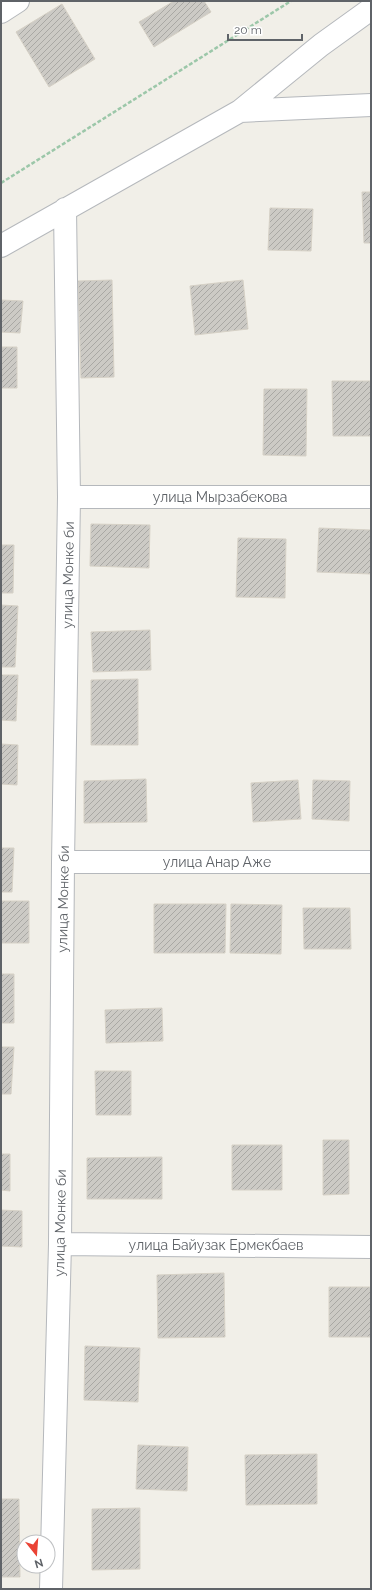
<svg xmlns="http://www.w3.org/2000/svg" width="372" height="1590" viewBox="0 0 372 1590" font-family="Raleway,sans-serif">
  <style>
    .building { fill: url(#building-hatch); stroke: #d6d1c6 }
    .lines { fill: none; stroke-linecap: round; stroke-linejoin: round }
    .minor-casing { stroke: #b5b8bc; stroke-width: 24 }
    .path { stroke: #9cc7a9; stroke-width: 2.5; stroke-dasharray: 4 2; stroke-linecap: butt }
    .minor { stroke: #fff; stroke-width: 22 }
    .labels { text-anchor: middle; stroke-width: 4; stroke-linejoin: round; paint-order: stroke }
    .street-label { font-size: 14px; fill: #5f6368; stroke: #fff }
  </style>
  <defs>
    <pattern id="building-hatch" width="6" height="6" patternUnits="userSpaceOnUse"><rect width="6" height="6" fill="#cccac5"/><path d="M-1 1l2-2M0 6l6-6M5 7l2-2" fill="none" stroke="#a9a8a4"/></pattern>
  </defs>
  <rect width="100%" height="100%" fill="#f1efe8"/>
  <path class="building" d="M174 1H204L211 12 154 47 139 22Z
    M62 4 95 59 49 87 16 32Z
    M362 192H371V243H364Z
    M270 208 313 209 311 251 268 250Z
    M112 280 114 377 81 378 78 281Z
    M243 280 248 329 195 335 190 286Z
    M1 300 23 301 20 333 1 332Z
    M1 347H17V388H1Z
    M332 381H371V436H333Z
    M264 389H307L306 456 263 455Z
    M91 524 150 525 149 568 90 566Z
    M319 528 371 530V574L317 572Z
    M238 538 286 539 285 598 236 597Z
    M1 545H14L13 593H1Z
    M1 605 18 606 15 667H1Z
    M150 630 151 670 93 672 91 632Z
    M1 675H18L16 721 1 720Z
    M138 679V745H91V680Z
    M1 744 18 745 17 785 1 784Z
    M146 779 147 822 84 823V781Z
    M298 780 301 819 253 822 251 783Z
    M313 780 350 781 349 821 312 819Z
    M1 848H14L12 892H1Z
    M1 901H29V943H1Z
    M154 904H226L225 953H154Z
    M231 904 282 905 281 954 230 953Z
    M303 908H350L351 949H304Z
    M1 974H14V1023H1Z
    M162 1008 163 1041 106 1043 105 1010Z
    M1 1047H14L11 1094H1Z
    M95 1071H131V1115H96Z
    M323 1140H349V1194L323 1195Z
    M232 1145H282V1190H232Z
    M1 1154H10V1191L1 1190Z
    M162 1157V1199H87V1158Z
    M1 1210 22 1211V1247L1 1246Z
    M224 1273 225 1337 158 1338 157 1275Z
    M329 1287H371V1337H329Z
    M85 1346 140 1348 138 1402 84 1400Z
    M138 1445 188 1447 187 1491 136 1489Z
    M317 1454V1504L246 1505 245 1455Z
    M1 1499H19L20 1577H1Z
    M140 1508V1569L92 1570V1509Z"/>
  <g class="lines">
    <defs>
      <path id="minor" d="M1 12 18 1
        M240 111 371 105
        M1 246 240 111 321 45 371 9
        M69 497H371
        M63 862H371
        M60 1244 371 1247
        M51 1589 60 1244 63 862 69 497 65 209"/>
    </defs>
    <use href="#minor" class="minor-casing"/>
    <path class="path" d="M1 183 291 1"/>
    <use href="#minor" class="minor"/>
  </g>
  <g class="labels">
    <g class="street-label">
      <text x="220" y="502">улица Мырзабекова</text>
      <text transform="translate(68 575) rotate(-89)" y="5">улица Монке би</text>
      <text x="217" y="867">улица Анар Аже</text>
      <text transform="translate(63 899) rotate(-89)" y="5">улица Монке би</text>
      <text transform="translate(60 1223) rotate(-89)" y="5">улица Монке би</text>
      <text x="216" y="1250">улица Байузак Ермекбаев</text>
    </g>
  </g>
  <rect width="372" height="1590" fill="none" stroke="#5f6368" stroke-width="4"/>
  <g transform="translate(36 1554) rotate(163)"><circle r="19" fill="#ffffff" stroke="#bfc1c3"/>
  <path d="M0-3L7 15L0 10L-7 15Z" fill="#ea4335"/>
  <text y="-6" font-size="11" font-weight="bold" text-anchor="middle" fill="#5f6368">N</text>
  </g>
  <path d="M228 34v6h74v-6" fill="none" stroke="#5f6368" stroke-width="2"/>
  <text x="234" y="34" font-size="12" fill="#5f6368" stroke="#ffffff" stroke-width="3" paint-order="stroke">20 m</text>
</svg>
